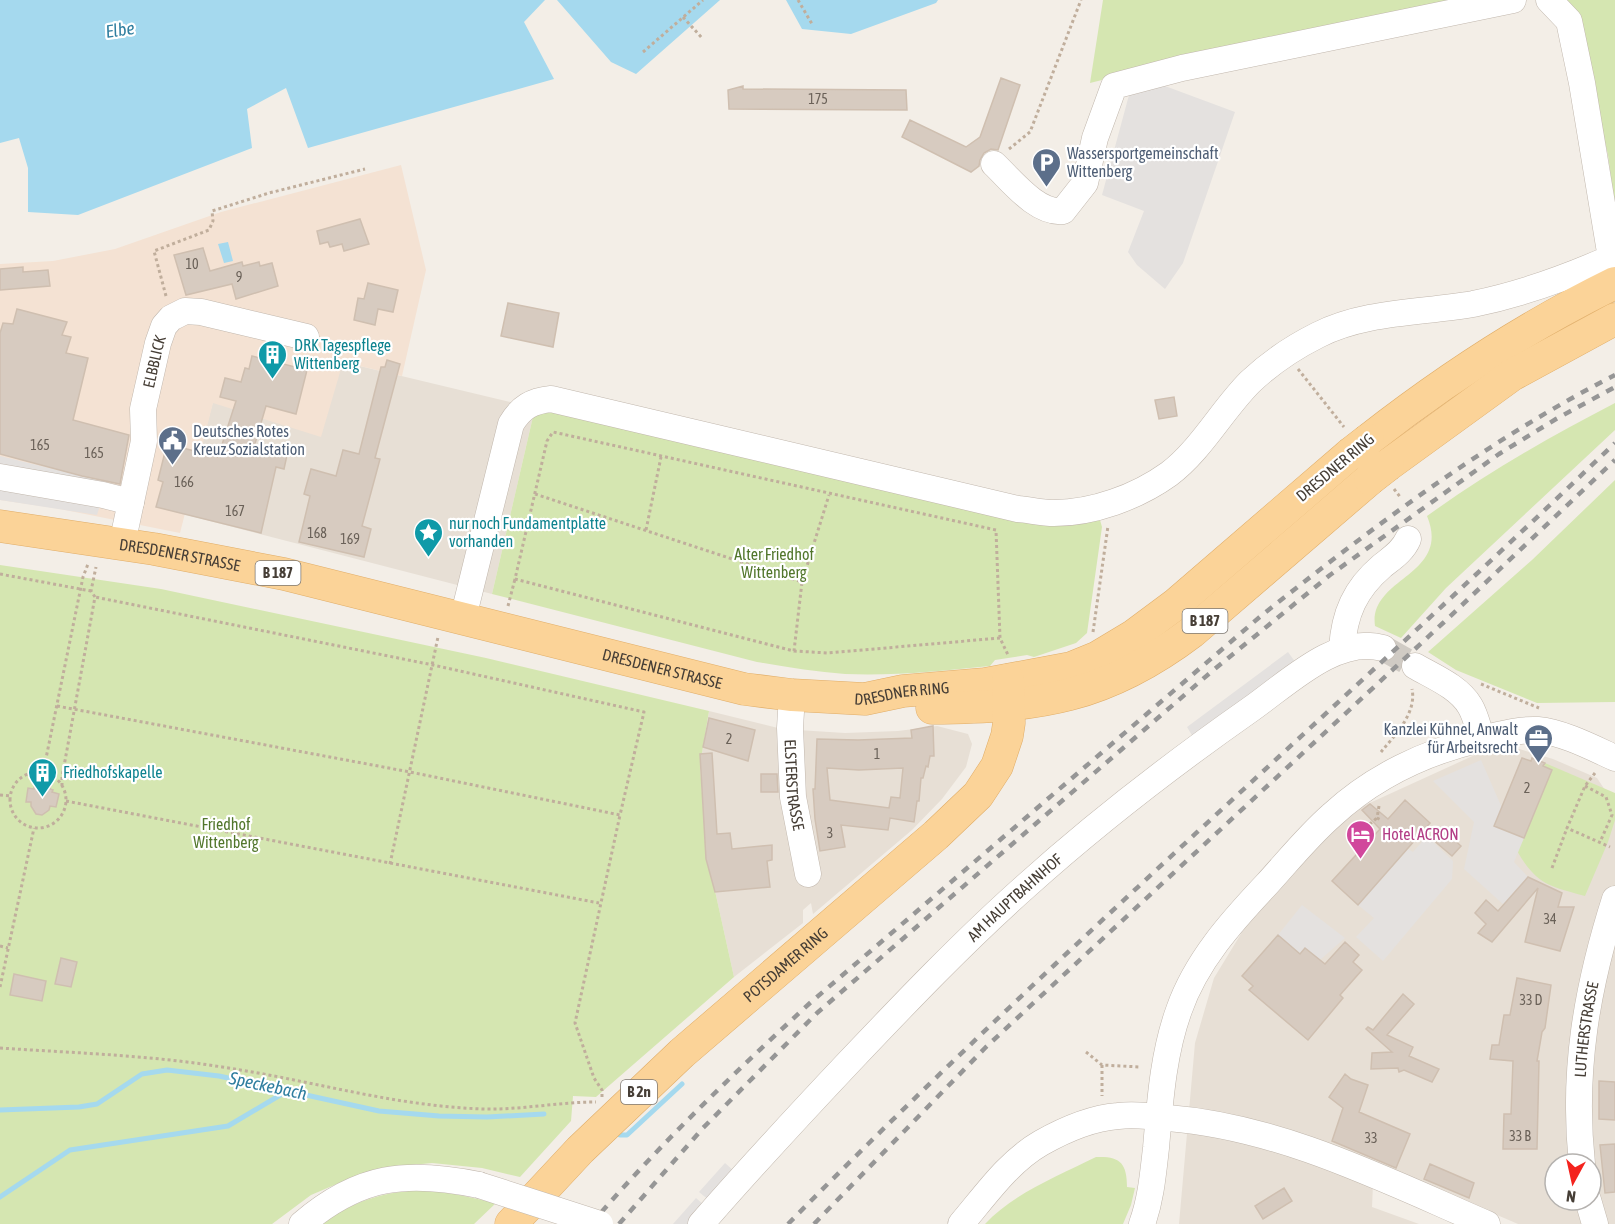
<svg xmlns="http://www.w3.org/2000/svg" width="1615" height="1224" viewBox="0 0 1615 1224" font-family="'Asap Condensed',sans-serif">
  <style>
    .residential { fill: #e7dfd5; fill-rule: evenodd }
    .commercial { fill: #f4e2d3 }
    .green { fill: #d5e6b1 }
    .parking { fill: #e4e1df }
    .water { fill: #a5d9ee }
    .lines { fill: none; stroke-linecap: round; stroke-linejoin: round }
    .stream { stroke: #a5d9ee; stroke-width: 5 }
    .building { fill: #d7cbc0; stroke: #cfbfb0; stroke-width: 1.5; fill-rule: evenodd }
    .minor-tunnel { stroke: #d0cbc4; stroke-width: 26; stroke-dasharray: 26 13; stroke-linecap: butt }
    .minor-casing { stroke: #c1b7ad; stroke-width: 27 }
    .major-casing { stroke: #e0ad68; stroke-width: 33 }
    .path { stroke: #c0ae9c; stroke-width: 3; stroke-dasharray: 3 3; stroke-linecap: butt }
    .minor { stroke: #fff; stroke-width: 26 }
    .major { stroke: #fbd398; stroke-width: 32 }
    .rail { stroke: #969696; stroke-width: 4.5; stroke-dasharray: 8 8; stroke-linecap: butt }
    .minor-bridge-casing { stroke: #c1b7ad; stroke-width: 27; stroke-linecap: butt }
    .major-bridge-casing { stroke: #e0ad68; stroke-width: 33; stroke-linecap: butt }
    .minor-bridge { stroke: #fff; stroke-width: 26 }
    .major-bridge { stroke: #fbd398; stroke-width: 32 }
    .labels { text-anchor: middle; stroke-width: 4.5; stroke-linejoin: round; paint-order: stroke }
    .number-label { font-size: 14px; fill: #6a6158 }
    .shield { fill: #fff; stroke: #7e7872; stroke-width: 1.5 }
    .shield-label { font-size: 15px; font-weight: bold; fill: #463e36 }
    .service-label { font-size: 16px; fill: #4e5e75; stroke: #fff; text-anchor: start }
    .culture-label { font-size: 16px; fill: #0d838f; stroke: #fff; text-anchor: start }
    .street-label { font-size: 16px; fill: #463e36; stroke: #fff }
    .park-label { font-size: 16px; fill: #51762b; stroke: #fff }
    .hotel-label { font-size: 16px; fill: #b23c85; stroke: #fff; text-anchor: start }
    .water-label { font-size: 18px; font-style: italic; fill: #2f7e9f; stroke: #fff }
  </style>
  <rect width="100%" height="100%" fill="#f3eee7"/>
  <path class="residential" d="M343 362 535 408 492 594 183 514 213 402Z
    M709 711 782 729 845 733 898 731 937 726 968 734 972 744 966 767 942 799 912 830 813 914 811 903 803 910V923L734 977 706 850 700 765Z
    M1516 748 1553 759 1597 778 1615 805V1224H1518L1374 1162 1372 1207 1419 1224H1179L1195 1043 1214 978 1250 919 1350 812 1477 754ZM1555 1164H1591V1200H1555Z"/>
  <path class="commercial" d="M401 165 426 270 402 376 343 362 321 437 213 403 180 533 55 508 0 500V264L53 261 115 249 221 212Z"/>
  <path class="green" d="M1103 0H1467L1178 61 1090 83Z
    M1559 0H1615V208L1608 155 1591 84Z
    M1615 403V430L1446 588 1401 638 1375 626C1368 577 1452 576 1427 516 1487 473 1549 437 1615 403Z
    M535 408 1100 520 1102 527 1087 633 1076 643 1034 657 1027 655 995 660 990 666C942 671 894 676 845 674 816 672 787 667 757 662L492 594Z
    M1615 480V702L1537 703 1456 670 1428 652 1532 560Z
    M0 565 161 589 486 658 709 711 700 765 706 850 734 977 596 1097 573 1096 571 1121 520 1177 482 1168 432 1163 382 1168 360 1174 311 1195 272 1224H0Z
    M1545 763 1615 793V820L1608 842 1585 896C1549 886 1537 885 1517 851Z
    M1096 1157C1120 1156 1127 1163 1127 1187L1135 1188 1131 1205 1123 1224H985C1014 1193 1058 1176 1096 1157Z
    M420 1190 450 1193 496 1203 474 1224H320C356 1201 378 1193 420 1190Z"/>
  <path class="parking" d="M1165 86 1235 112 1183 263 1165 289 1137 265 1128 252 1144 211 1102 195 1129 95Z
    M0 456 107 482 97 515 0 500Z
    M1288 652 1296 663 1193 737 1187 727Z
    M1481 760 1502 808 1524 838 1514 862 1528 877 1504 905 1464 869 1474 822 1433 781Z
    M1427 836 1453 861 1452 879 1383 961 1356 937 1374 918 1358 905 1408 849 1413 852Z
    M1302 905 1345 938 1313 966 1312 954 1305 948 1300 954 1278 935Z
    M725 1163 735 1172 710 1201 699 1192Z
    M696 1198 705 1206 690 1224H673Z"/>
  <path class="water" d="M0 0H545L524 22 554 79 308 148 286 88 247 109 252 148 78 215 28 212V168L19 138 0 143Z
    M557 0H720L636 74 611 62Z
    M786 0H938L936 3 851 34 802 29Z
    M228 242 233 261 224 263 218 244Z"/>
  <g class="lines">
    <path class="stream" d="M0 1110 79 1107 97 1104 142 1074 167 1070 219 1076 379 1111 439 1116 487 1117 544 1114
      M620 1135H627L682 1084
      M0 1197 70 1150 228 1126 287 1091"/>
  </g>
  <path class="building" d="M1001 78 1020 85 998 150 991 149 984 153 980 160 979 166 971 172 902 137 910 120 966 147 980 137Z
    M743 86V89L906 90 907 110 729 109 728 90Z
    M360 219 369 244 344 251 342 244 330 247 328 242 320 244 317 231Z
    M203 248 210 271 242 262 243 266 259 262 260 266 272 263 278 286 236 299 232 284 186 295 174 255Z
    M23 267V272L48 270 50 286 0 290V269Z
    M368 283 398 290 393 312 378 309 375 325 354 320 358 298 364 299Z
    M508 303 559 313 553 347 501 336Z
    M17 309 67 322 62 335 71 337 66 353 88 358 73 420 129 435 120 484 82 476 0 454V333L3 323 13 324Z
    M252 356 307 370 296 414 266 406 254 447 287 455 284 469 276 467 261 533 156 507 163 482 158 480 167 444 218 457 236 401 220 397 225 378 241 382 245 368 249 369Z
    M387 360 400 364 375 458 380 459 362 526 371 529 364 557 299 542 310 496 304 494 311 469 336 476 343 450 359 454 381 367H385Z
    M1174 397 1177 416 1159 419 1155 400Z
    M709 718 755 730 748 761 703 747Z
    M933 726 934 756H930L928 767 926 766 923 778H921L919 801H917L914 822 890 818 888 830 841 825 845 847 820 851 815 819 813 789H815L817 739 858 740 912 738 911 730ZM827 768 859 770 903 768 900 798 891 797 889 808 830 800Z
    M712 753 717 834 730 833 732 849 772 845V860L767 861 770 887 715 892 706 859 700 754Z
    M1522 758 1531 761 1532 758 1545 763 1543 766 1552 770 1524 838 1494 826Z
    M761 774H777L778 792H761Z
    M38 781 51 783 50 789 53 790 52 792 59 794 56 807 50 806 49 810 42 815 36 814 31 806V802H26L28 788 34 789V787H37Z
    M1405 800 1430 823 1358 905 1332 881 1380 829 1362 810 1370 804 1388 819Z
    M1441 828 1461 846 1452 856 1432 839Z
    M1528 877 1562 893 1558 907H1574L1560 951 1525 942 1538 888 1492 942 1478 933 1486 924 1475 913 1486 900 1498 911Z
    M1278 935 1300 954 1305 948 1325 964 1345 942 1359 955 1353 962 1362 970 1340 995 1343 998 1308 1040 1249 990 1253 986 1242 976Z
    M61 958 77 962 71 987 55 984Z
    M14 974 46 981 42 1001 10 995Z
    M1517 978 1551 985 1545 1028 1542 1032 1537 1061H1539L1537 1149H1503L1504 1114H1511L1513 1061 1490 1059 1492 1045H1499L1504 1015H1510Z
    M1403 994 1414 1004 1387 1035 1413 1047 1409 1056 1439 1069 1432 1082 1404 1070 1399 1072 1398 1068 1371 1069 1372 1053 1392 1052 1366 1029 1368 1027 1373 1030Z
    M1345 1074 1351 1079 1368 1085 1359 1112 1410 1134 1396 1168 1332 1141 1343 1108 1329 1097Z
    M1599 1081 1615 1082V1120L1599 1119Z
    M1615 1144V1192L1605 1193 1600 1145Z
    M1430 1164 1474 1183 1469 1198 1424 1179Z
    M1284 1188 1292 1201 1263 1219 1255 1206Z"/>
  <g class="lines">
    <path class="minor-tunnel" d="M1383 648 1415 666"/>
    <defs>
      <g id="minor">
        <path d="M994 164C1012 181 1037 214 1063 211L1085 183 1095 138 1114 86 1182 68 1513 0"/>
        <path d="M0 477 103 495 131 502"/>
        <path id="s1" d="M122 544 144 441 143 409 158 343 164 326 171 318 185 311 201 312 306 337"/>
        <path d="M463 618 511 424C521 407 532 401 551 399L1018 509C1030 510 1042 513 1054 513 1093 513 1137 497 1169 474 1201 450 1222 410 1250 382 1270 363 1294 347 1318 335 1365 311 1422 313 1473 304 1522 294 1566 278 1611 258L1582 83 1569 21 1549 0"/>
        <path d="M1342 649C1344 614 1355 589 1382 566 1392 558 1403 551 1408 539"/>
        <path d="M1415 666C1434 677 1459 687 1470 706 1476 716 1478 728 1482 739"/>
        <path id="s2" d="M792 695 790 728 793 797 808 874"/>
        <path id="s3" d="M1582 1164C1572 1071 1587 987 1615 899"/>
        <path d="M1588 1200 1595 1224"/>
        <path d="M302 1224C359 1175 407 1170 479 1185"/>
        <path id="s4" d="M701 1224C749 1169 799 1115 849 1062 906 1002 964 941 1026 886 1096 823 1174 763 1251 709 1287 684 1336 635 1383 648"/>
        <path d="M961 1224C985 1196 1008 1162 1041 1143 1064 1130 1092 1118 1118 1116 1135 1114 1152 1116 1168 1118 1281 1127 1385 1180 1487 1224"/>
        <path d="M1142 1224C1151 1199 1153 1174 1156 1148 1160 1102 1163 1054 1179 1010 1196 961 1232 921 1267 884 1288 861 1308 836 1332 815 1373 777 1426 752 1480 739 1499 735 1519 729 1538 730 1562 732 1593 748 1615 758"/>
      </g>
      <g id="major">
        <path d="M1368 440C1446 379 1527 326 1615 283"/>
        <path d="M1388 465 1512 375 1615 319"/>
        <path id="s5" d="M0 526 154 549 284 574 744 689 792 695 865 699 903 691 985 684 1071 668 1098 657 1133 636 1176 604 1350 454"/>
        <path d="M932 708C1039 707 1105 698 1192 632L1370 479"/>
        <path id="s6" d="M511 1224 580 1150 682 1053 936 835 978 795 997 766 1007 736 1009 723 1008 680"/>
      </g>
    </defs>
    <use href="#minor" class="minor-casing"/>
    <use href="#major" class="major-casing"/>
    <path class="path" d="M798 0 812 24
      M683 17 702 38
      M643 52 703 0
      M1009 149 1030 132 1081 0
      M166 296 154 251 209 230 213 221 212 211 269 193 365 169
      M1298 369 1344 427
      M1394 489 1401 498
      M535 494 802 582 794 651
      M646 530 661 457
      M0 574 91 591
      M802 582 829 495
      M508 606 515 579
      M1093 632 1108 526
      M1000 638 828 653 794 651 515 579 547 441 553 432 996 530 1000 638 1008 655
      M1481 684 1539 708
      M57 706 410 772 620 815 644 712 433 665 95 597
      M1381 752C1395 735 1417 713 1412 689
      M10 800a28 28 0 1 1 56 0a28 28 0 1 1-56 0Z
      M43 773 83 577 88 564
      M1595 773 1585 786 1567 828 1610 847
      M62 786V777L95 597 91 591 96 567
      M1585 786 1606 797 1612 815 1600 842
      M0 795 11 796
      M66 801 599 903
      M1379 806 1377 818 1381 820
      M1354 823 1365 828 1377 818
      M390 864 438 637
      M1552 868 1567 828
      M0 946 8 948
      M0 987 34 828
      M0 1048C74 1053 149 1055 222 1067 310 1080 393 1106 483 1109 521 1110 558 1102 596 1102
      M1086 1052 1102 1065 1140 1067
      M1102 1065V1096
      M602 1097V1090L594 1078 575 1023 620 815"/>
    <use href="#minor" class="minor"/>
    <use href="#major" class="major"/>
    <path class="rail" d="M591 1224C659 1145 734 1073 810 1003L1262 615C1373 527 1488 440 1615 375
      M619 1224 703 1128 817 1013 1211 672 1330 575 1499 454 1556 419 1615 387
      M788 1224C1054 954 1341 706 1615 443
      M814 1224 986 1047 1443 623 1615 460"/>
    <defs>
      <path id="minor-bridge" d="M479 1185 600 1224"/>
      <path id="major-bridge" d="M1350 454 1368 440
        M1370 479 1388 465"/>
    </defs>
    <use href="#minor-bridge" class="minor-bridge-casing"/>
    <use href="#major-bridge" class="major-bridge-casing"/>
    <use href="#minor-bridge" class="minor-bridge"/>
    <use href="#major-bridge" class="major-bridge"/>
  </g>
  <defs>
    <symbol id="parking-pin" viewBox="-11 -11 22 30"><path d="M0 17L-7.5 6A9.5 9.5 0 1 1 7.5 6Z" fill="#5c6f8a" stroke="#fff"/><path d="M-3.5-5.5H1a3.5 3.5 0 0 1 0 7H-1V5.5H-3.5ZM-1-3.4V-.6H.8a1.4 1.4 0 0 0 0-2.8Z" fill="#fff"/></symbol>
    <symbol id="building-pin" viewBox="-11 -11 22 30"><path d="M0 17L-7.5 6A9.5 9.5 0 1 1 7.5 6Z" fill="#0f9aa8" stroke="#fff"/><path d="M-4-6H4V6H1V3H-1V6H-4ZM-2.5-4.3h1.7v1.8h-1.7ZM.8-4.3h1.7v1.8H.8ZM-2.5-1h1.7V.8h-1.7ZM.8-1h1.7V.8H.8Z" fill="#fff"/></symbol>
    <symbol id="civic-pin" viewBox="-11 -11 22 30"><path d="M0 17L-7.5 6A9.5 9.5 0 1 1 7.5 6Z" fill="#5c6f8a" stroke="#fff"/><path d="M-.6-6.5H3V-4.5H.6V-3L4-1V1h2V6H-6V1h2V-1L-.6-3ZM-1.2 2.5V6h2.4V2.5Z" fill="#fff"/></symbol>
    <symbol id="sight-pin" viewBox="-11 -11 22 30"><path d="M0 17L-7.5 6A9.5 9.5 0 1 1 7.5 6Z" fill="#0f9aa8" stroke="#fff"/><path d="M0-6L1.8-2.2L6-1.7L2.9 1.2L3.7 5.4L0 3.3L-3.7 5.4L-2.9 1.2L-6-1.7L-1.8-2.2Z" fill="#fff"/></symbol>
    <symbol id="office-pin" viewBox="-11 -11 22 30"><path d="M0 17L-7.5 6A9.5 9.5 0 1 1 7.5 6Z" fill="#5c6f8a" stroke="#fff"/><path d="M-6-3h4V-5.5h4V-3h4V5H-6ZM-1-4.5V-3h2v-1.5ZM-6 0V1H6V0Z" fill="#fff"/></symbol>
    <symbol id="hotel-pin" viewBox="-11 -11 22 30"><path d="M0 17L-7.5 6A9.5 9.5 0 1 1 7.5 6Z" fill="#d1479c" stroke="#fff"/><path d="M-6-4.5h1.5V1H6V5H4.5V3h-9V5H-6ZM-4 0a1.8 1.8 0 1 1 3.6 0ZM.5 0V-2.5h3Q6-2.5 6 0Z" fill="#fff"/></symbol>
  </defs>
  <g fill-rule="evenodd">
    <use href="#parking-pin" x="1030" y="146" width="33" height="45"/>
    <use href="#building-pin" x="256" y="338" width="33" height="45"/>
    <use href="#civic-pin" x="156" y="424" width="33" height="45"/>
    <use href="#sight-pin" x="412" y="516" width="33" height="45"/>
    <use href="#office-pin" x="1522" y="722" width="33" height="45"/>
    <use href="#building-pin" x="26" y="756" width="33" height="45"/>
    <use href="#hotel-pin" x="1344" y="818" width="33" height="45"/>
  </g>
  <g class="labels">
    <g class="number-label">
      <text x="818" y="104">175</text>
      <text x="192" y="269">10</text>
      <text x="239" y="282">9</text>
      <text x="40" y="450">165</text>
      <text x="94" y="458">165</text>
      <text x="184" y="487">166</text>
      <text x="235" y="516">167</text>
      <text x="317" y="538">168</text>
      <text x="350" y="544">169</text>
      <text x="729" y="744">2</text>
      <text x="877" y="759">1</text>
      <text x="1527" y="793">2</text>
      <text x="830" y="838">3</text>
      <text x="1550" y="924">34</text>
      <text x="1531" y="1005">33 D</text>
      <text x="1520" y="1141">33 B</text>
      <text x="1371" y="1143">33</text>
    </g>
    <g class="shield">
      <rect x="255.5" y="561" width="45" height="24" rx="4.5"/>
      <rect x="1182.5" y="609" width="45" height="24" rx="4.5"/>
      <rect x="621" y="1080" width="36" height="24" rx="4.5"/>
    </g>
    <g class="shield-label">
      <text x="278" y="578">B 187</text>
      <text x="1205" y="626">B 187</text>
      <text x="639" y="1097">B 2n</text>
    </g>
    <g class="service-label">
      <text x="1067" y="159">Wassersportgemeinschaft<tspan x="1067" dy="18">Wittenberg</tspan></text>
      <text x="193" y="437">Deutsches Rotes<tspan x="193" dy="18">Kreuz Sozialstation</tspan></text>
      <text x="1518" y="735" text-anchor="end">Kanzlei Kühnel, Anwalt<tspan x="1518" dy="18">für Arbeitsrecht</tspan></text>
    </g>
    <g class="culture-label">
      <text x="294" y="351">DRK Tagespflege<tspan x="294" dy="18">Wittenberg</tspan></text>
      <text x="449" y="529">nur noch Fundamentplatte<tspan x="449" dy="18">vorhanden</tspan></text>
      <text x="63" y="778">Friedhofskapelle</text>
    </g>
    <g class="street-label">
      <text dy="6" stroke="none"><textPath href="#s1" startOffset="186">ELBBLICK</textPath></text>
      <text transform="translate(1335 467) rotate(-40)" y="6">DRESDNER RING</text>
      <text dy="6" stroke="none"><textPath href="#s5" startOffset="182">DRESDENER STRASSE</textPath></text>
      <text dy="6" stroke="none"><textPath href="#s5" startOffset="678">DRESDENER STRASSE</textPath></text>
      <text dy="6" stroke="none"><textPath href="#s5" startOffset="921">DRESDNER RING</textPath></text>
      <text dy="6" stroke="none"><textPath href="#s2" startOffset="90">ELSTERSTRASSE</textPath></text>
      <text dy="6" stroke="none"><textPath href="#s4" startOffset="453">AM HAUPTBAHNHOF</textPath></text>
      <text dy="6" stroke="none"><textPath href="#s6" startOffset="378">POTSDAMER RING</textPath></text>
      <text dy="6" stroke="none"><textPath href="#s3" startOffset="135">LUTHERSTRASSE</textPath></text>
    </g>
    <g class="park-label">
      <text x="774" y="560">Alter Friedhof<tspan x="774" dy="18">Wittenberg</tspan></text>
      <text x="226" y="830">Friedhof<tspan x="226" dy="18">Wittenberg</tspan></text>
    </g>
    <g class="hotel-label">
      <text x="1382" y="840">Hotel ACRON</text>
    </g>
    <g class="water-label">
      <text transform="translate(120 30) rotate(-8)" y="6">Elbe</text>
      <text transform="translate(268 1086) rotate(12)" y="6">Speckebach</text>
    </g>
  </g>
  <g transform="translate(1573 1182) rotate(188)"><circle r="28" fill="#ffffff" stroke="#b5b2af" stroke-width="1.5"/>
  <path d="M0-4.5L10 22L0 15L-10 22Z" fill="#f4231e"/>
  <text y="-9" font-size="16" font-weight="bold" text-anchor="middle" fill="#463e36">N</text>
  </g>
</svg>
